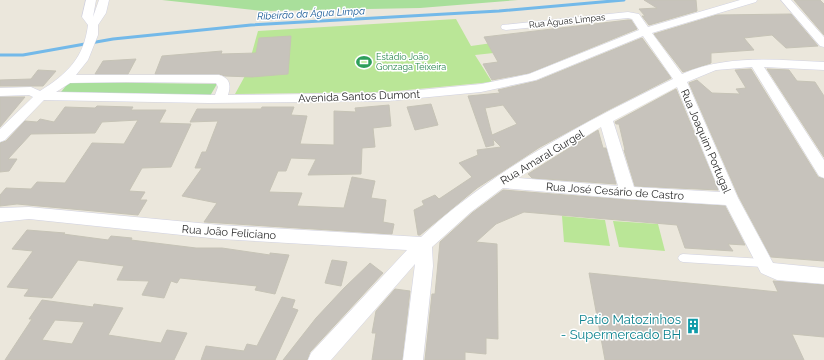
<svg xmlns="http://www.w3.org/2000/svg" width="824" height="360" viewBox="0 0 824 360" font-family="Raleway,sans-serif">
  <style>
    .green { fill: #a9df9b }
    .pitch { fill: #bae697 }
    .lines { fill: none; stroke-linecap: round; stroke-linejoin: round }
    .stream { stroke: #73b9e9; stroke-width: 3 }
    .building { fill: #c7c3bc; stroke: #c6c3b6; fill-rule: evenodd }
    .service-casing { stroke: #d1d2e2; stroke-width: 1 }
    .minor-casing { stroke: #d1d2e2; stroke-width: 1 }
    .service { fill: #fff; fill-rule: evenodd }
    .minor { fill: #fff; fill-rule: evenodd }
    .labels { text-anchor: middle; stroke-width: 3; stroke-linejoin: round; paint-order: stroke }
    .far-street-label { font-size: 9px; fill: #2a2a2a; stroke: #fff }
    .far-leisure-label { font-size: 9px; fill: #27864d; stroke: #fff; text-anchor: start }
    .far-water-label { font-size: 10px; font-style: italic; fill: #135694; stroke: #fff }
    .street-label { font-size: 11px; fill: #2a2a2a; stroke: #fff }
    .near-culture-label { font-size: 13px; fill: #0d838f; stroke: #fff; text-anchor: end }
  </style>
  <rect width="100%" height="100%" fill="#ebe7dc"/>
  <path class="green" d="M162 0H518L420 8 263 11Z
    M69 82 217 84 210 96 61 92Z"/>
  <path class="pitch" d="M456 19 471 46 506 41 513 51 475 55 492 82 386 92 235 94 246 74 258 31Z
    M562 216 605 220 610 246 564 242Z
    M613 221 658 224 665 251 619 247Z"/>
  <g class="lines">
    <path class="stream" d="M0 55H23L113 39 251 25 499 11 624 0"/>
  </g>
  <path class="building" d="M644 0H696L697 11 649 25 642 16H645L639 9 657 8Z
    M794 0H820L824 4V35Z
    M791 14 818 46 786 48 772 35 744 38 754 50 711 53V63L683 72 654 34 717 15Z
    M628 20H631L637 29 529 73 492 80 483 64 498 62 484 37Z
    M291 36 288 74 252 77 225 76 219 74H155L162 56 222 51 221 54 256 53 259 38Z
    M642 38 671 78 606 111 540 147 477 188 420 235H418L414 210 424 205 422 201 435 195 439 199 472 177 459 163 478 155 477 150 501 147 493 139 494 145 486 147 468 96 500 93 498 90 537 81ZM503 105 517 124 492 135 485 108Z
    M136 59 128 74H95L103 61Z
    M751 69 818 177 824 179V261L771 257 739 197 689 83 697 80 712 93 740 94 736 89 746 88 735 70Z
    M767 69 789 70 797 81 815 82 824 96V157Z
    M38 70 56 71 43 86H0V80L31 79Z
    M676 89 718 190 635 186 624 150H625L619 124H616L615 122Z
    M0 97H25L0 127Z
    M431 104 438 125 415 130 407 107Z
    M389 105 391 126 373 128 375 147 362 148 361 174 308 175 316 159 291 158 286 171H278L269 192 302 193 297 206 344 208 352 177 375 181 371 198 386 200 383 222 394 224 392 234 204 222 217 203 182 196 202 168H195L202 152H206L218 121 190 122 197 109H261L262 107H294L291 115 307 116 300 144 334 145V111L356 112 355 108Z
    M97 106 133 107 131 110H166L159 123 191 124 171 167 142 168 129 191 145 192 140 200H147L138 215 17 204 0 206V195L6 188 31 189 37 182 65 183 92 143 124 144 138 120 102 122 95 133 31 134 8 159H17L9 171 0 172V143L6 141 25 121 37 122 40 119 54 122 65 107 95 108Z
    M598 130 603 148H606L616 184 532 178 528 174Z
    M503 190 628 200 725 206 745 245 728 244 733 251 685 248 677 225 524 212 496 224 476 242 497 244 498 339 486 338V354L465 352V360H425L432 294H435L440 242 472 213Z
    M27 230 65 233 63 234 108 240 111 236 132 238 131 240 196 248H222L270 255V253L289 255 275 294 255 290 257 286 180 278 177 283 171 281 164 298 142 295 149 281 117 280 124 266 78 260 52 298 24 296 29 289 7 287 33 251 12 249Z
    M332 260 347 262 341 286 325 283Z
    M370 263 383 273 310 352 307 360H283L316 318 344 288Z
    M589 273 778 292 773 281 824 285V337L792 334 804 360H605Z
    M395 289 410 291 402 360H372L376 333H372L376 311Z
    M282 297 295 300 292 308 298 310 275 360H201L206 346 244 351 247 344 257 346Z
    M42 300 93 307 94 304 123 308 108 335 161 343 167 330 187 333 174 360H5L32 319H29ZM55 320 84 322 72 344 42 340Z"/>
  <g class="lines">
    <defs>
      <path id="service" d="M683 254 763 259 766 260 768 263 766 266 763 267 683 262 680 261 678 258 680 255Z"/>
      <path id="minor" d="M86 0H96L93 17 99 0H109L106 13 98 25V35L88 60 76 75H219C230 78 231 85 228 95L388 93 481 84 529 74 639 30 632 19 628 18 506 30 502 29 501 27 502 25 628 12 639 14 648 27 740 0H757L756 2 652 33 682 74C728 54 776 60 824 62V70L764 67 824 160V178L819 176 752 67 716 70 687 82 738 198 773 263 824 268V284L777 280 761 273 726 205 628 199 503 188 471 212 432 247 433 266 423 360H403L415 264 331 360H308L311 353 407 250 220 239 29 219 0 222V208L29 207 220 225 421 237C493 169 585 122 673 79L643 36 536 80 481 92 388 101 209 103 44 100 5 140 0 142V129L33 97 29 95 0 96V88L31 87 40 91C67 74 84 58 88 25L82 17ZM127 82 216 83 218 87 215 95 56 92 70 83ZM677 87 720 192 634 187 613 121ZM601 127 618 186 518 178Z
        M781 0H791L824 37V47L820 46Z"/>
    </defs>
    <use href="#service" class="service-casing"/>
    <use href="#minor" class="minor-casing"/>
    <use href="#service" class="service"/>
    <use href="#minor" class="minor"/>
  </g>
  <defs>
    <symbol id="stadium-bare" viewBox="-9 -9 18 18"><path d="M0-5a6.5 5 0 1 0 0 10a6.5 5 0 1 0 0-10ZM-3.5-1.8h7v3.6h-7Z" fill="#2e9e5b" stroke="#fff" stroke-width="2.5" paint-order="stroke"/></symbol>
    <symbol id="building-bare" viewBox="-9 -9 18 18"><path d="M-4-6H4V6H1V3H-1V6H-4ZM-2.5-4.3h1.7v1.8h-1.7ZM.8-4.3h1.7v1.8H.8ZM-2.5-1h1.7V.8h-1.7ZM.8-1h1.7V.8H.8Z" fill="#0f9aa8" stroke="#fff" stroke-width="2.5" paint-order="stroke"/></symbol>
  </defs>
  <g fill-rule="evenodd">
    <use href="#stadium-bare" x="353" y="51" width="22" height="22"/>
    <use href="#building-bare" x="682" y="315" width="22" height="22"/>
  </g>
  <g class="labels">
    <g class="far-street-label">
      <text transform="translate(567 21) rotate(-6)" y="3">Rua Águas Limpas</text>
    </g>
    <g class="far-leisure-label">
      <text x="376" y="60">Estádio João<tspan x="376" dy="10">Gonzaga Teixeira</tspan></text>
    </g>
    <g class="far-water-label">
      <text transform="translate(311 13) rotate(-3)" y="4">Ribeirão da Água Limpa</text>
    </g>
    <g class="street-label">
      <text transform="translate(359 96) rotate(-2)" y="4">Avenida Santos Dumont</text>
      <text transform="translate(706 141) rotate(67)" y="4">Rua Joaquim Portugal</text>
      <text transform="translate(542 157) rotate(-31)" y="4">Rua Amaral Gurgel</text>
      <text transform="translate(615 191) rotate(4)" y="4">Rua José Cesário de Castro</text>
      <text transform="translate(229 232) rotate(4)" y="4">Rua João Feliciano</text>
    </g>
    <g class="near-culture-label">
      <text x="681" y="324">Patio Matozinhos<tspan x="681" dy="15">- Supermercado BH</tspan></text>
    </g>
  </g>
</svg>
